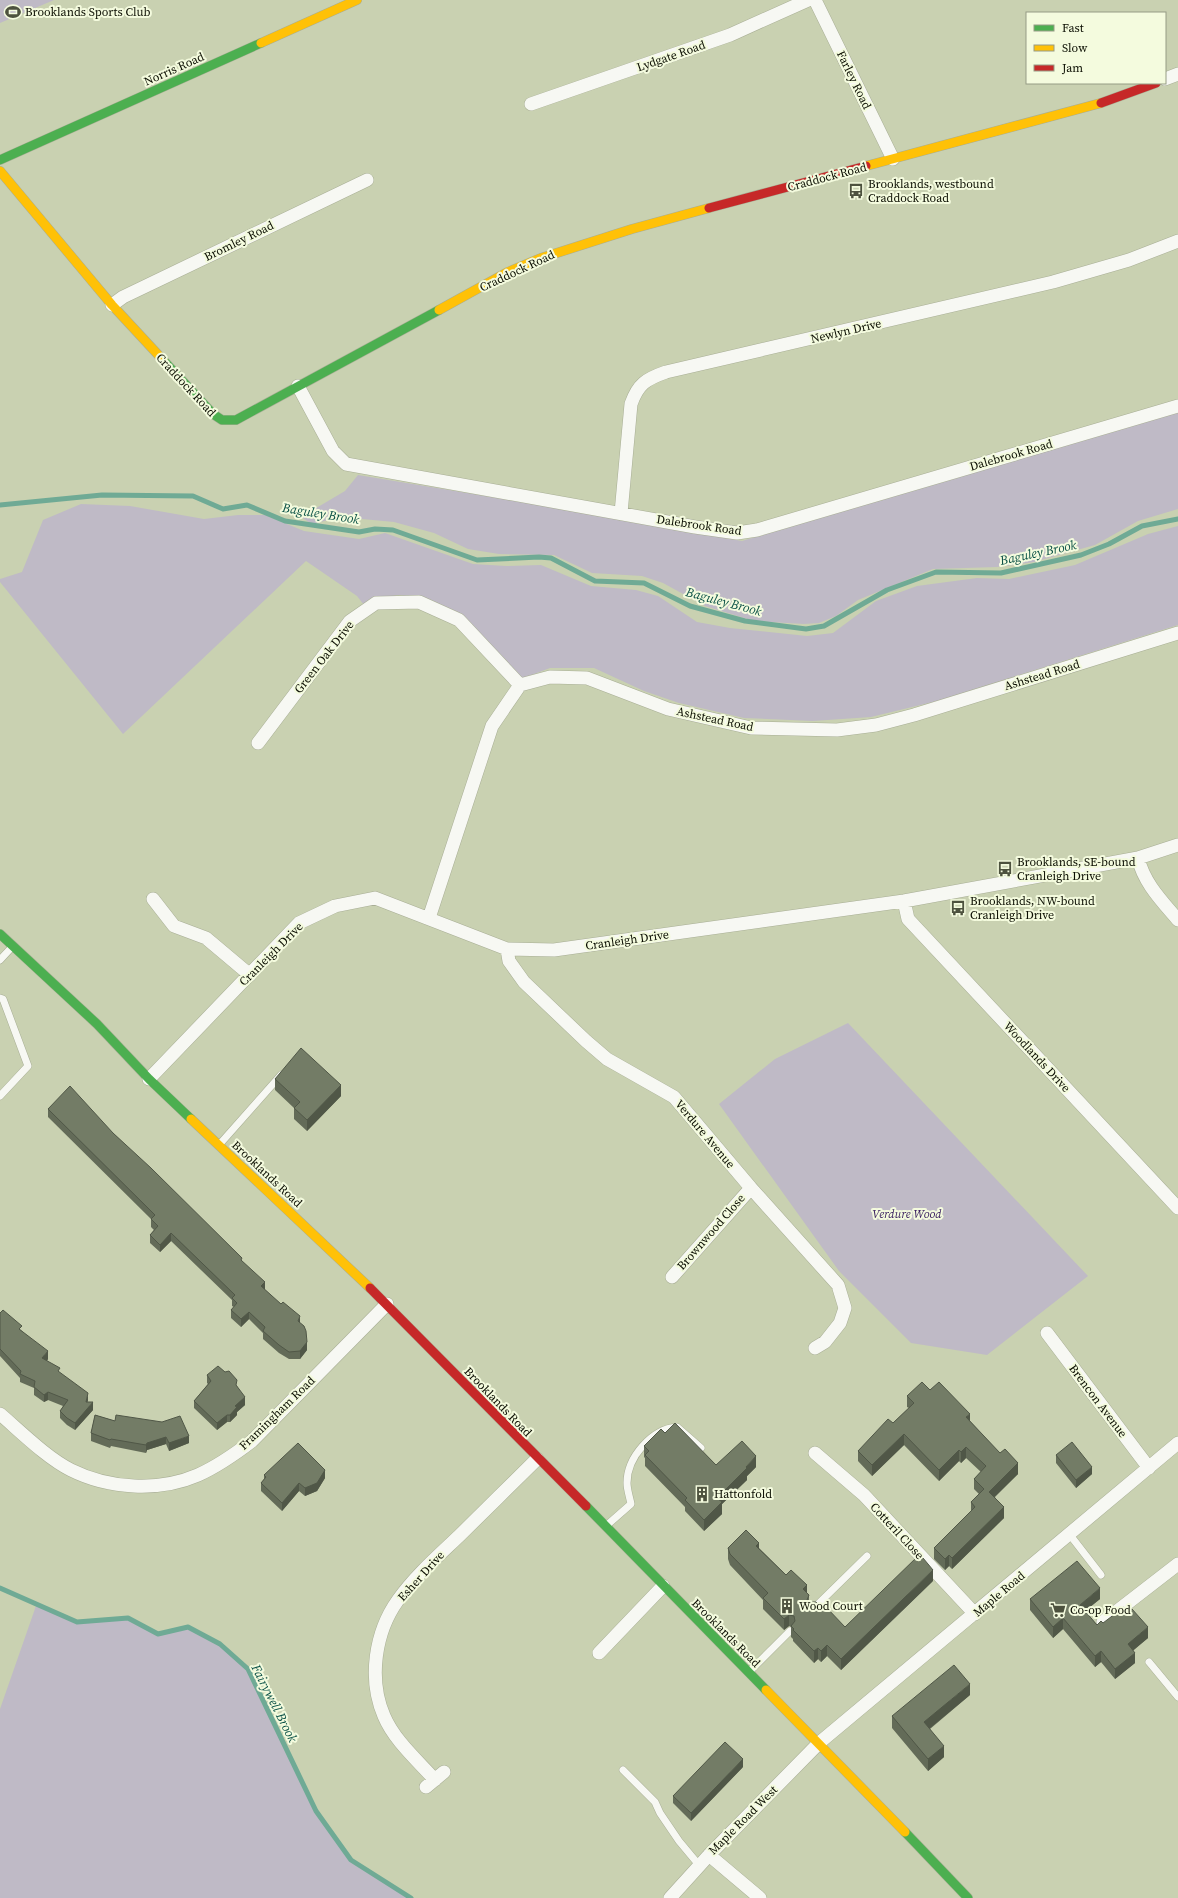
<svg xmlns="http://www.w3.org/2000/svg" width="1178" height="1898" viewBox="0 0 1178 1898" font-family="'Source Serif 4',serif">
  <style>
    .green { fill: #bfbac6 }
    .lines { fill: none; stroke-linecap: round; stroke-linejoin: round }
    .stream { stroke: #6faa95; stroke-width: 5 }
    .lane-casing { stroke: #a8ae95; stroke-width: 8 }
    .street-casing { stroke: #a8ae95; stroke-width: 14 }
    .fast-casing { stroke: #a8ae95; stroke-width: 10 }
    .slow-casing { stroke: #a8ae95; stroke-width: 10 }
    .jam-casing { stroke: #a8ae95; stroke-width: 10 }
    .lane { stroke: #f7f8f3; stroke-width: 7 }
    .street { stroke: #f7f8f3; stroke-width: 13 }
    .fast { stroke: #4caf50; stroke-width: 9 }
    .slow { stroke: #ffc107; stroke-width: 9 }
    .jam { stroke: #c62828; stroke-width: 9 }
    .wall { fill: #636b58 }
    .shaded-wall { fill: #505747 }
    .building { fill: #737c66; stroke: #505747 }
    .labels { text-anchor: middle; stroke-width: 4; stroke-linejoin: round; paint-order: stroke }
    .poi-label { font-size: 12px; fill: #0a0d00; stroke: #f4fbde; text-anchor: start }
    .street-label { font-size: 12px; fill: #0a0d00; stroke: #f4fbde }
    .park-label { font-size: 12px; font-style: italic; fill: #381d5f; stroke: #f4fbde }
    .water-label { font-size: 13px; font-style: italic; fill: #0b5146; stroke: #f4fbde }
  </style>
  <rect width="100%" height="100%" fill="#c9d1b1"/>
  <path class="green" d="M0 0H54L0 23Z
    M1178 411V509L1138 521 1095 545 1034 562 997 567 933 569 858 600 836 616 819 623 804 624 754 621 705 606 663 583 642 576 592 573 554 555 499 554 468 549 434 533 394 522 341 517 312 524 301 517 345 491 358 475 534 504 742 541Z
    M81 504 130 506 204 519 238 515H265L304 531 359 539 385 533 473 564 506 566 541 565 591 586 636 590 658 596 697 622 730 628 807 636 833 633 876 601 917 586 977 578 1009 579 1075 565 1148 534 1178 526V625L937 701 871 717 813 721 744 718 679 703 644 691 594 668H550L521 679 507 668 457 612 433 601 399 595 380 598 364 605 357 596 306 561 123 734 0 582V579L22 572 43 520Z
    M848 1023 1088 1276 987 1355 911 1343 839 1271 719 1104 775 1059Z
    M37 1603 77 1622 128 1618 158 1634 188 1627 220 1644 248 1669 316 1811 351 1860 411 1898H0V1709Z"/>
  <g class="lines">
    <path class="stream" d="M0 505 102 495 193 496 223 509 247 505 285 521 359 532 375 529 393 530 477 560 539 557 551 558 595 581 644 583 690 606 745 621 806 629 824 626 887 590 936 572 1001 573 1081 555 1109 544 1142 526 1178 519
      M0 1588 77 1622 128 1618 158 1634 188 1627 220 1644 248 1669 316 1811 351 1860 411 1898"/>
    <defs>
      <path id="lane" d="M0 960 12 947
        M0 998 3 999 28 1066 0 1096
        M219 1145 281 1075
        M606 1526 631 1504C630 1498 627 1490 627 1483 627 1457 652 1429 677 1427L701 1448
        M1070 1535 1101 1575
        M812 1610 867 1556
        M1149 1662 1178 1697
        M750 1671 790 1631
        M623 1770 655 1802 660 1813 679 1841 699 1865"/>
      <path id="street" d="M815 0 893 159
        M1165 79 1178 74
        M531 104 730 35 808 0
        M112 305 123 297 367 180
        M298 386 333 451 346 464 695 527 737 533 757 530 1178 406
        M621 513 631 404C638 384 646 379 666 372L1053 282 1129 260 1178 241
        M258 743 350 621 376 603 419 602 459 620 520 685
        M1138 858C1144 883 1161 900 1178 920
        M153 899 174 926 206 938 250 975
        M904 901 908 919 1178 1208
        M429 918 492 726 520 685 550 677 587 678 668 709 751 728 837 730 876 725 914 715 1178 633
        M507 949 509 961 524 982 586 1041 607 1059 674 1097 751 1188 838 1285 845 1308 840 1323 825 1342 815 1348
        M149 1079 299 923 335 906 375 898 507 949 554 950 904 901 1138 858 1178 845
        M672 1277 751 1188
        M1047 1333 1149 1468
        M0 1414C21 1432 47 1458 71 1470 109 1489 159 1492 198 1475 218 1466 235 1454 252 1441L387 1304
        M815 1453 864 1495 975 1614
        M1103 1622 1178 1564
        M599 1653 663 1586
        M435 1780C417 1760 394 1740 384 1716 368 1679 375 1632 398 1600 415 1576 438 1556 459 1536 485 1510 511 1485 537 1459
        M426 1787 444 1772
        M709 1855 760 1898
        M670 1898 709 1855 819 1743 1178 1443"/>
      <path id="fast" d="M0 160 261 43
        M163 360 213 414 222 420H236L439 310
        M0 934 97 1024 149 1079 191 1119
        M586 1506 766 1690
        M905 1832 968 1898"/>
      <path id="slow" d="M261 43 357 0
        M866 166 1101 103
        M0 171 112 305 163 360
        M439 310 508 272 541 258 632 229 709 208
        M191 1119 370 1288
        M766 1690 905 1832"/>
      <path id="jam" d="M1101 103 1156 83
        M709 208 866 166
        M370 1288 586 1506"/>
    </defs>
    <use href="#lane" class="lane-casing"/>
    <use href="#street" class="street-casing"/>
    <use href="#fast" class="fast-casing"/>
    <use href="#slow" class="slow-casing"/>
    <use href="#jam" class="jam-casing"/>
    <use href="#lane" class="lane"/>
    <use href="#street" class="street"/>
    <use href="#fast" class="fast"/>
    <use href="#slow" class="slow"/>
    <use href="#jam" class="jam"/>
  </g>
  <path class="wall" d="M275 1079 341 1096 307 1131 294 1119V1108L275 1090Z
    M48 1109 113 1133 242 1261 265 1290 300 1323 307 1350 300 1359H289L279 1353 263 1339V1333L249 1319 241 1327 231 1318V1310L234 1307 232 1306V1300L171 1241 160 1252 150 1243V1235L154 1230 151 1227V1219L48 1117Z
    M0 1313 22 1331 48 1359 47 1361 88 1400 87 1402 93 1410 75 1430 67 1425 60 1418V1411L63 1406 48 1400 44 1402 34 1395V1388L20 1382V1378L0 1356Z
    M207 1375 237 1386 245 1405 237 1412V1415L230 1422H227L217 1430 194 1408V1401L208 1384 207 1383Z
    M930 1390 970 1421 1018 1474 995 1497 1004 1518 952 1569 949 1566 945 1570 934 1559V1548L971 1512V1502L979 1494 974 1489V1479L981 1472 966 1458 961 1463 959 1461 939 1481 904 1445 872 1476 858 1461V1451L893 1423 909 1408 907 1407V1396Z
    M95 1415 189 1443 169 1451 166 1444 147 1450 146 1453 111 1446 110 1448 91 1441V1433Z
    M665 1433 716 1465 756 1467 747 1476V1480L722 1504V1514L704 1531 685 1511V1507L645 1466V1458L644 1457V1446Z
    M1056 1455 1092 1474 1076 1488 1056 1463Z
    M264 1475 325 1478 317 1491 305 1496 299 1491 282 1511 261 1491V1483L264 1479Z
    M728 1548H759L786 1575 809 1595V1602L823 1610 845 1627 933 1581 841 1670 827 1656 821 1662 818 1659 814 1663 793 1641V1639L791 1637V1627L789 1626 784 1630 763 1609V1600L730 1565 728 1559Z
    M1030 1599H1100L1085 1611 1097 1625 1103 1623 1148 1638 1133 1650 1135 1663 1115 1679 1101 1662 1095 1667 1063 1629 1053 1638 1030 1610Z
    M970 1695 930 1729 944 1757 928 1771 892 1728V1716Z
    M743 1767 691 1821 673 1803V1796Z"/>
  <path class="shaded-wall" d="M341 1085V1096L307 1131V1120Z
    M171 1233V1241L160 1252V1245Z
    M265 1282V1290L261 1286Z
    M249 1312V1319L241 1327V1319Z
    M300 1316V1324L298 1321Z
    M307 1342V1350L300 1359V1351Z
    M48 1351V1359L42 1366V1358Z
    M48 1392V1400L44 1402V1395Z
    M88 1393V1400L86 1409V1402Z
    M245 1397V1405L237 1412V1415L230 1422V1415L235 1406Z
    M93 1402V1410L75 1430V1423Z
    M970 1414V1425L966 1417Z
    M227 1415V1422L217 1430V1423Z
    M904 1434V1445L872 1476V1465Z
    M189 1436V1443L169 1451V1443Z
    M166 1437V1444L147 1450 146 1453V1445L147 1443Z
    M966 1447V1458L961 1463V1452Z
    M959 1450V1461L939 1481V1470Z
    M756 1456V1467L747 1476V1480L722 1504V1514L704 1531V1520L717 1498 746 1467Z
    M1018 1463V1474L989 1502V1492Z
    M1092 1467V1474L1076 1488V1480Z
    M325 1470V1478L317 1491 305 1496V1488Z
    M299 1483V1491L282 1511V1503Z
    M1004 1507V1518L952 1569V1558Z
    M759 1543V1554L756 1546Z
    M949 1555V1566L945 1570V1559Z
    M933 1570V1581L841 1670V1659Z
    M807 1585V1597L803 1589Z
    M1100 1588V1599L1080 1615V1605Z
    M789 1615V1626L784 1630V1619Z
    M1063 1618V1629L1053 1638V1627Z
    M1148 1627V1638L1128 1655V1644Z
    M827 1645V1656L821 1662V1651Z
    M818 1648V1659L814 1663V1651Z
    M1101 1651V1662L1095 1667V1656Z
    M1135 1653V1663L1115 1679V1669Z
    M970 1684V1695L924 1733V1722Z
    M944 1746V1757L928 1771V1759Z
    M743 1759V1767L691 1821V1813Z"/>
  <path class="building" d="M301 1048 341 1085 307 1120 294 1108 300 1102 275 1079Z
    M70 1086 113 1133 151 1168 242 1258 241 1260 265 1282 261 1286 281 1304 283 1302 300 1316 298 1321 304 1326 306 1331 307 1342 300 1351 289 1352 279 1345 263 1331 265 1327 249 1312 241 1319 231 1310 237 1303 232 1298 235 1295 171 1233 160 1245 150 1235 158 1226 151 1219 155 1215 48 1109Z
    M3 1310 22 1326 19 1329 48 1351 42 1358 60 1368 58 1371 88 1393 86 1402H93L75 1423 67 1418 60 1411 68 1400 48 1392 44 1395 34 1387 35 1381 20 1374 21 1371 0 1349V1313Z
    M218 1366 225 1372 229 1371 237 1380 236 1385 245 1397 235 1406 237 1407 230 1415H227L217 1423 194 1401 211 1381 207 1375Z
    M922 1382 930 1390 939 1382 970 1414 966 1417 1000 1453 1005 1449 1018 1463 989 1492 1004 1507 952 1558 949 1555 945 1559 934 1548 975 1507 971 1502 984 1489 974 1479 986 1466 966 1447 961 1452 959 1450 939 1470 904 1434 872 1465 858 1451 888 1419 893 1423 914 1403 907 1396Z
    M95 1415 115 1421 116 1415 162 1422 180 1416 189 1436 169 1443 166 1437 147 1443 146 1445 111 1439 110 1440 91 1433Z
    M675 1423 716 1465 742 1441 756 1456 746 1467 747 1468 717 1498 722 1502 704 1520 685 1500 687 1498 645 1455 649 1451 644 1446 661 1429 665 1433Z
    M1072 1442 1092 1467 1076 1480 1056 1455Z
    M298 1443 325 1470 317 1483 305 1488 299 1483 282 1503 261 1483 266 1477 264 1475Z
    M746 1530 759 1543 756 1546 786 1575 791 1570 807 1585 803 1589 809 1595 807 1600 809 1602H816L823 1610 826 1607 845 1627 918 1556 921 1560 923 1558 933 1570 841 1659 827 1645 821 1651 818 1648 814 1651 793 1630 794 1629 791 1626 795 1621 794 1616 789 1615 784 1619 763 1598 768 1593 730 1554 728 1548Z
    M1077 1561 1100 1588 1080 1605 1097 1625 1101 1621 1103 1623 1124 1607 1128 1612 1132 1609 1148 1627 1128 1644 1135 1653 1115 1669 1101 1651 1095 1656 1063 1618 1053 1627 1030 1599Z
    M954 1665 970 1684 924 1722 944 1746 928 1759 892 1716Z
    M725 1742 743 1759 691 1813 673 1796Z"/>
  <defs>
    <symbol id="stadium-bare" viewBox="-9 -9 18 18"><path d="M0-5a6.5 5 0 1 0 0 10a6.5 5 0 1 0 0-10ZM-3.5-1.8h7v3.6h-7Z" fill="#4d523e" stroke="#f4fbde" stroke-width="2.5" paint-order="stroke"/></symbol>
    <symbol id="bus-bare" viewBox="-9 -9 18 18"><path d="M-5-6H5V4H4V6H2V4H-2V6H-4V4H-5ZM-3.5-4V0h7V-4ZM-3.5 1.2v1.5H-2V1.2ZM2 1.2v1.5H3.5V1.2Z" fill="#4d523e" stroke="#f4fbde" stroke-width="2.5" paint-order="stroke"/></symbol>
    <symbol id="building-bare" viewBox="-9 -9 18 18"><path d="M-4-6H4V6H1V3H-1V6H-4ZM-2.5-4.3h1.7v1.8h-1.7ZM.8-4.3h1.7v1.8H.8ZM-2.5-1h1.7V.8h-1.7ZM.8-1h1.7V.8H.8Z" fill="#4d523e" stroke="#f4fbde" stroke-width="2.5" paint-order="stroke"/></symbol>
    <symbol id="supermarket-bare" viewBox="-9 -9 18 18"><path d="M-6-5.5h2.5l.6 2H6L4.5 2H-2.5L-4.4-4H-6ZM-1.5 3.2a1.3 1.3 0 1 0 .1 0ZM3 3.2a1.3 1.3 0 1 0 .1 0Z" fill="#4d523e" stroke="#f4fbde" stroke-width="2.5" paint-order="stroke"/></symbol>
  </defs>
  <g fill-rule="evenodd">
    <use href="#stadium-bare" x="2" y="1" width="22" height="22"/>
    <use href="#bus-bare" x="845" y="180" width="22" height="22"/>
    <use href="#bus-bare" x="994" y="858" width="22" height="22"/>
    <use href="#bus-bare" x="947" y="897" width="22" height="22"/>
    <use href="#building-bare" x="691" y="1483" width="22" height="22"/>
    <use href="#building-bare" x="776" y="1595" width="22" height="22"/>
    <use href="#supermarket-bare" x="1047" y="1599" width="22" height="22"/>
  </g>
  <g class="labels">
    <g class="poi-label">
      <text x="25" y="16">Brooklands Sports Club</text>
      <text x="868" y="188">Brooklands, westbound<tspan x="868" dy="14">Craddock Road</tspan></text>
      <text x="1017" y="866">Brooklands, SE-bound<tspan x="1017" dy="14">Cranleigh Drive</tspan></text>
      <text x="970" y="905">Brooklands, NW-bound<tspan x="970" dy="14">Cranleigh Drive</tspan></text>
      <text x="714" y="1498">Hattonfold</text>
      <text x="799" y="1610">Wood Court</text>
      <text x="1070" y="1614">Co-op Food</text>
    </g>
    <g class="street-label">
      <text transform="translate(671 56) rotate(-19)" y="4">Lydgate Road</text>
      <text transform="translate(174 69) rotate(-24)" y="4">Norris Road</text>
      <text transform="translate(854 80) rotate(64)" y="4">Farley Road</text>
      <text transform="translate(827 177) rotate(-15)" y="4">Craddock Road</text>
      <text transform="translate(239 241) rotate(-26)" y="4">Bromley Road</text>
      <text transform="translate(517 271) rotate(-25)" y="4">Craddock Road</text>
      <text transform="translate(846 331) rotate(-13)" y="4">Newlyn Drive</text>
      <text transform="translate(186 385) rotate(47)" y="4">Craddock Road</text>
      <text transform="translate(1011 455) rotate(-16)" y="4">Dalebrook Road</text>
      <text transform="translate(699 525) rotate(8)" y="4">Dalebrook Road</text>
      <text transform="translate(324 657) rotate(-52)" y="4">Green Oak Drive</text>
      <text transform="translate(1042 675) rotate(-17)" y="4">Ashstead Road</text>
      <text transform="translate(715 719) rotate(12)" y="4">Ashstead Road</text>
      <text transform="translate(627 940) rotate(-8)" y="4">Cranleigh Drive</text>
      <text transform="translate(271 954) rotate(-45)" y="4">Cranleigh Drive</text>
      <text transform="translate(1037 1057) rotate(47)" y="4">Woodlands Drive</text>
      <text transform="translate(705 1134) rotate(50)" y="4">Verdure Avenue</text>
      <text transform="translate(267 1174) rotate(43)" y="4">Brooklands Road</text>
      <text transform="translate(711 1232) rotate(-49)" y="4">Brownwood Close</text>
      <text transform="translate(1098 1401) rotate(53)" y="4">Brencon Avenue</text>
      <text transform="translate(498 1402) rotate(46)" y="4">Brooklands Road</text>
      <text transform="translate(277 1413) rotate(-44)" y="4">Framingham Road</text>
      <text transform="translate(897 1531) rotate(47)" y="4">Cotteril Close</text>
      <text transform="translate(421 1576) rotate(-48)" y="4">Esher Drive</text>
      <text transform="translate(999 1594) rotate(-40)" y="4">Maple Road</text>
      <text transform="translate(726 1633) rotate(45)" y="4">Brooklands Road</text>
      <text transform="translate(743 1820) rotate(-45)" y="4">Maple Road West</text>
    </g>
    <g class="park-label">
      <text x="907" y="1218">Verdure Wood</text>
    </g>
    <g class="water-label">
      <text transform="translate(321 513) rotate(9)" y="5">Baguley Brook</text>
      <text transform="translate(1038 552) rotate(-12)" y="5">Baguley Brook</text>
      <text transform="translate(724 601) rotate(15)" y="5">Baguley Brook</text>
      <text transform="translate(275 1703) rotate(63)" y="5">Fairywell Brook</text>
    </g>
  </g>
  <rect x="1026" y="12" width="140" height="72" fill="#f4fbde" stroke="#969c85"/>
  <rect x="1034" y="25" width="20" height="6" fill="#4caf50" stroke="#969c85"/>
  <text x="1062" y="32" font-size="12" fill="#0a0d00">Fast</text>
  <rect x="1034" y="45" width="20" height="6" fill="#ffc107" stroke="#969c85"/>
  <text x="1062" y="52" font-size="12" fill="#0a0d00">Slow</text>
  <rect x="1034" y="65" width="20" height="6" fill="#c62828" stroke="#969c85"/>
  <text x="1062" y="72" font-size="12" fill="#0a0d00">Jam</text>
</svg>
